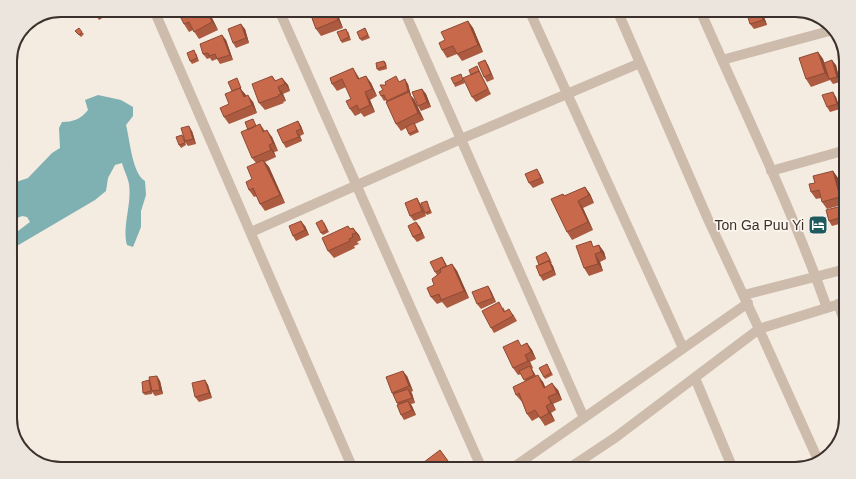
<svg xmlns="http://www.w3.org/2000/svg" width="856" height="479" viewBox="0 0 856 479" font-family="Arial,sans-serif">
  <style>
    .water { fill: #7fb0b2 }
    .lines { fill: none; stroke-linecap: round; stroke-linejoin: round }
    .minor { stroke: #cdbbac; stroke-width: 10 }
    .wall { fill: #ac5a40 }
    .shaded-wall { fill: #8c4a34 }
    .building { fill: #c8694b; stroke: #8c4a34 }
    .labels { text-anchor: middle; stroke-width: 3.5; stroke-linejoin: round; paint-order: stroke }
    .poi-label { font-size: 14px; fill: #3b302b; stroke: #fbf5ee; text-anchor: end }
    .rim { fill: none; stroke: #3b302b; stroke-width: 2 }
  </style>
  <rect width="100%" height="100%" fill="#f4ebe1"/>
  <path class="water" d="M98 95 121 100 133 107V116L126 125C130 140 132 173 145 181L146 195 141 211V227L133 247 127 245C122 226 132 205 129 184 128 178 124 170 122 163L115 165 108 178 106 191 95 200 10 250V237L30 222 27 217 22 216 10 221V184L28 178 52 153 60 148 59 128 62 122C73 122 81 119 88 110L85 100Z"/>
  <g class="lines">
    <path class="minor" d="M154 10 353 469
      M279 10 482 469
      M404 10 584 418
      M529 10 683 348
      M617 10 707 217 759 329 819 462
      M700 10C743 109 791 206 827 308
      M722 60 833 30
      M771 171 846 150
      M251 232 461 139 640 63
      M744 295 846 269
      M838 304 846 325
      M695 378 733 469
      M511 469 748 303
      M568 469 616 437 759 329 846 302"/>
  </g>
  <path class="wall" d="M95 10H101L104 17 99 20 97 17Z
    M185 10H208L218 30 199 39 193 30 189 32 184 24 188 15Z
    M309 10H336L343 28 321 36 316 29Z
    M355 10H377L360 18Z
    M760 10 763 14 767 25 754 29 750 24Z
    M468 21 473 28 483 52 462 61 457 54 447 58 442 50 445 40Z
    M365 28 370 38 362 41 360 39Z
    M245 29 249 43 236 48 233 43Z
    M75 31 82 32 84 34 81 37Z
    M348 31 351 40 342 43 341 41Z
    M222 35 226 40 233 60 220 64 217 59 212 61 210 58 207 59 203 54Z
    M818 52 823 59 825 65H836L840 82 833 84 830 80 811 87 806 79Z
    M196 53 199 61 192 64 190 61Z
    M485 60 488 65 494 79 487 82 484 77Z
    M384 61 386 63 387 69 379 71 377 69Z
    M477 66 491 94 476 102 472 97 471 75Z
    M272 76 276 81 282 78 288 85 290 91 283 94 286 101 283 102 284 103 265 110 259 103Z
    M358 76 359 79 366 76 371 83 377 96 370 100 375 112 364 117 361 113 355 116 350 109 351 99 346 87 337 91 332 84 330 78Z
    M462 77 465 83 455 87 454 84Z
    M238 81 242 91 246 96 253 102 257 113 229 124 224 117 229 104 232 91Z
    M400 82 408 84 411 96 414 99 424 120 415 124 419 132 410 136 406 128 401 131 396 124 386 100 384 101 381 96 383 90 386 85Z
    M422 89 426 94 431 107 421 111 418 106Z
    M836 97 840 109 830 112 827 107Z
    M253 119 256 126 260 124 265 131 272 137 278 151 274 152 276 157 265 162 269 167 285 203 265 211 260 204 257 196 254 197 249 190 256 163 252 158 248 130Z
    M298 121 301 126 304 134 300 136 302 141 286 148 283 143Z
    M192 131 196 144 188 146 185 142 186 145 181 148 179 145Z
    M833 171 838 178 845 204 827 209 822 202 821 198 816 199 811 192 815 183Z
    M540 174 544 183 533 188 529 183Z
    M585 187 590 194 594 203 583 208 593 230 572 240 567 232 563 194 565 196Z
    M420 203 426 216 414 221 410 216Z
    M428 204 432 213 427 215 425 213Z
    M846 205V222L832 226 829 221Z
    M324 222 329 232 323 235 321 233Z
    M416 222 420 227 425 238 417 242 413 237Z
    M305 226 309 235 296 241 293 236Z
    M348 226 350 229 353 228 359 235 361 240 357 242 359 244 354 246 355 248 334 258 328 251Z
    M599 245 604 252 606 259 600 262 603 271 589 276 584 268 595 246Z
    M548 255 552 263H551L553 266 556 275 543 281 540 276 539 265Z
    M442 257 447 266 452 264 457 271 469 298 447 308 442 302 437 304 431 297 434 285 437 275 435 272Z
    M488 286 491 291 496 302 481 309 477 304Z
    M503 307 505 311 513 314 517 321 494 333 491 328Z
    M527 343 532 350 536 359 530 362 533 368 532 369 536 376 543 382 545 387 558 390 562 400 553 404 556 410 551 413 555 421 545 426 539 417 532 421 527 414 522 402 516 395 525 381 521 374 518 375 513 368 522 346Z
    M547 364 553 375 545 379 544 377Z
    M157 376 160 381 163 394 155 396 152 392V394L145 395 143 393 149 380Z
    M407 376 413 391 411 392 415 403 411 404 416 415 404 420 401 415 398 405 394 396 392 393Z
    M205 380 208 385 212 398 199 402 195 397Z
    M440 450 454 469H428Z"/>
  <path class="shaded-wall" d="M206 10H208L218 30 212 22Z
    M334 10H336L343 28 338 20Z
    M760 10 763 14 767 25 763 20Z
    M468 21 473 28 483 52 478 45Z
    M241 24 245 29 249 43 246 38Z
    M222 35 226 40 233 60 230 55Z
    M818 52 823 59 830 80 825 73Z
    M485 60 488 65 494 79 491 74Z
    M832 60 836 65 840 82 837 77Z
    M353 68 358 76 363 87 358 79Z
    M366 76 371 83 377 96 372 89Z
    M282 78 288 85 290 91 285 84Z
    M405 79 408 84 411 96 414 99 424 120 418 113 408 91Z
    M278 87 283 94 286 101 281 94Z
    M240 88 246 95 249 104 244 97Z
    M422 89 426 94 431 107 427 102Z
    M365 92 370 100 375 112 370 105Z
    M833 92 836 97 840 109 837 104Z
    M248 95 253 102 257 113 252 105Z
    M298 121 301 126 304 134 301 129Z
    M189 126 192 131 196 144 193 139Z
    M267 130 272 137 278 151 273 143Z
    M296 131 300 136 302 141 299 137Z
    M269 145 274 152 276 157 271 150Z
    M263 160 269 167 285 203 280 195Z
    M537 169 540 174 544 183 541 178Z
    M833 171 838 178 845 204 840 197Z
    M585 187 590 194 594 203 589 195Z
    M417 198 420 203 426 216 422 211Z
    M578 201 583 208 593 230 588 222Z
    M301 221 305 226 309 235 305 230Z
    M416 222 420 227 425 238 422 233Z
    M353 228 359 235 361 240 356 233Z
    M599 245 604 252 606 259 601 252Z
    M595 254 600 262 603 271 598 264Z
    M442 257 445 262 450 272 446 267Z
    M549 261 553 266 556 275 553 270Z
    M452 264 457 271 469 298 464 291Z
    M488 286 491 291 496 302 493 298Z
    M527 343 532 350 536 359 531 352Z
    M525 355 530 362 533 368 528 361Z
    M530 366 533 371 538 380 534 375Z
    M403 371 407 376 413 391 409 386Z
    M538 375 543 382 549 395 544 388Z
    M157 376 160 381 163 394 160 390Z
    M205 380 208 385 212 398 209 393Z
    M552 383 558 390 562 400 557 393Z
    M408 389 412 393 415 403 412 398Z
    M548 397 553 404 556 410 551 403Z
    M408 401 412 406 416 415 412 410Z
    M546 406 551 413 555 421 549 413Z"/>
  <path class="building" d="M95 10H100L103 14 97 17 94 11Z
    M185 10H206L212 22 194 32 189 22 184 24 181 18 188 15Z
    M309 10H334L338 20 316 29Z
    M758 10H760L763 20 750 24 747 14Z
    M468 21 478 45 457 54 453 46 442 50 439 43 445 40 441 32Z
    M241 24 246 38 233 43 228 29Z
    M79 28 82 32 79 35 75 31Z
    M365 28 368 35 360 39 357 32Z
    M346 29 349 37 341 41 337 32Z
    M222 35 230 55 217 59 215 54 209 56 208 53 203 54 200 44Z
    M194 50 197 58 190 61 187 53Z
    M818 52 825 73 806 79 799 58Z
    M485 60 491 74 484 77 478 63Z
    M832 60 837 77 829 79 824 63Z
    M384 61 386 66 377 69 376 63Z
    M477 66 479 71 471 75 469 70Z
    M353 68 358 79 366 76 372 89 365 92 370 105 359 110 357 105 350 109 346 101 351 99 342 79 332 84 330 78Z
    M479 71 488 89 472 97 463 78Z
    M461 74 463 80 454 84 451 78Z
    M272 76 275 81 282 78 285 84 278 87 281 94 278 95 279 96 259 103 252 84Z
    M396 76 399 82 405 79 408 91 387 101 384 95 381 96 379 92 383 90 380 85H386L385 82Z
    M237 78 241 88H240L232 91 228 82Z
    M240 88 244 97 248 95 252 105 224 117 220 108 229 104 225 94Z
    M422 89 427 102 418 106 412 92Z
    M409 92 418 113 396 124 386 102Z
    M833 92 837 104 827 107 822 95Z
    M253 119 256 126 248 130 245 122Z
    M298 121 301 129 296 131 299 137 283 143 277 130Z
    M414 123 417 130 409 134 406 127Z
    M260 124 263 132 267 130 273 143 269 145 271 150 252 158 241 132Z
    M189 126 193 139 185 141 181 128Z
    M182 135 185 143 179 145 176 137Z
    M263 160 280 195 260 204 253 188 249 190 246 182 252 179 247 167Z
    M537 169 541 178 529 183 525 174Z
    M833 171 840 197 822 202 819 190 811 192 809 184 815 183 813 176Z
    M585 187 589 195 578 201 588 222 567 232 551 199 563 194 564 196Z
    M417 198 422 211 410 216 405 203Z
    M427 201 430 211 425 213 421 203Z
    M846 205V216L829 221 826 210Z
    M322 220 327 230 321 233 316 223Z
    M301 221 305 230 293 236 289 226Z
    M416 222 422 233 413 237 408 226Z
    M348 226 350 229 353 228 356 233 352 234 353 237 349 239 350 241 328 251 322 238Z
    M591 241 593 247 599 245 601 252 595 254 598 264 584 268 576 246Z
    M546 252 550 260 539 265 536 257Z
    M442 257 446 266 440 269V270L435 272 430 262Z
    M549 261 553 270 540 276 536 266Z
    M452 264 464 291 441 300 439 294 431 297 427 288 434 285 432 279 441 272 440 269Z
    M488 286 493 298 477 304 472 292Z
    M499 302 504 312 509 309 513 316 491 328 482 311Z
    M518 340 521 346 527 343 531 352 525 355 528 361 513 368 503 347Z
    M547 364 551 373 544 377 539 368Z
    M530 366 534 375 524 380 519 371Z
    M403 371 409 386 392 393 386 377Z
    M538 375 544 388 552 383 557 393 548 397 551 403 546 406 549 413 540 418 535 410 527 414 519 393 516 395 513 387Z
    M157 376 160 390 152 391 149 377Z
    M149 380 151 391 143 393 142 382Z
    M205 380 209 393 195 397 192 383Z
    M408 389 412 398 397 403 393 394Z
    M408 401 412 410 401 415 397 405Z
    M440 450 451 465 446 468V469H428L424 462Z"/>
  <defs>
    <symbol id="hotel-square" viewBox="-11 -11 22 22"><rect x="-9" y="-9" width="18" height="18" rx="4" fill="#1f5a5e" stroke="#fbf5ee"/><path d="M-6-4.5h1.5V1H6V5H4.5V3h-9V5H-6ZM-4 0a1.8 1.8 0 1 1 3.6 0ZM.5 0V-2.5h3Q6-2.5 6 0Z" fill="#fff"/></symbol>
  </defs>
  <g fill-rule="evenodd">
    <use href="#hotel-square" x="807" y="214" width="22" height="22"/>
  </g>
  <g class="labels">
    <g class="poi-label">
      <text x="804" y="230">Ton Ga Puu Yi</text>
    </g>
  </g>
  <path d="M0 0H856V479H0ZM61 17H795A44 44 0 0 1 839 61V418A44 44 0 0 1 795 462H61A44 44 0 0 1 17 418V61A44 44 0 0 1 61 17Z" fill="#ece5de" fill-rule="evenodd"/>
  <path class="rim" d="M61 17H795A44 44 0 0 1 839 61V418A44 44 0 0 1 795 462H61A44 44 0 0 1 17 418V61A44 44 0 0 1 61 17Z"/>
</svg>
